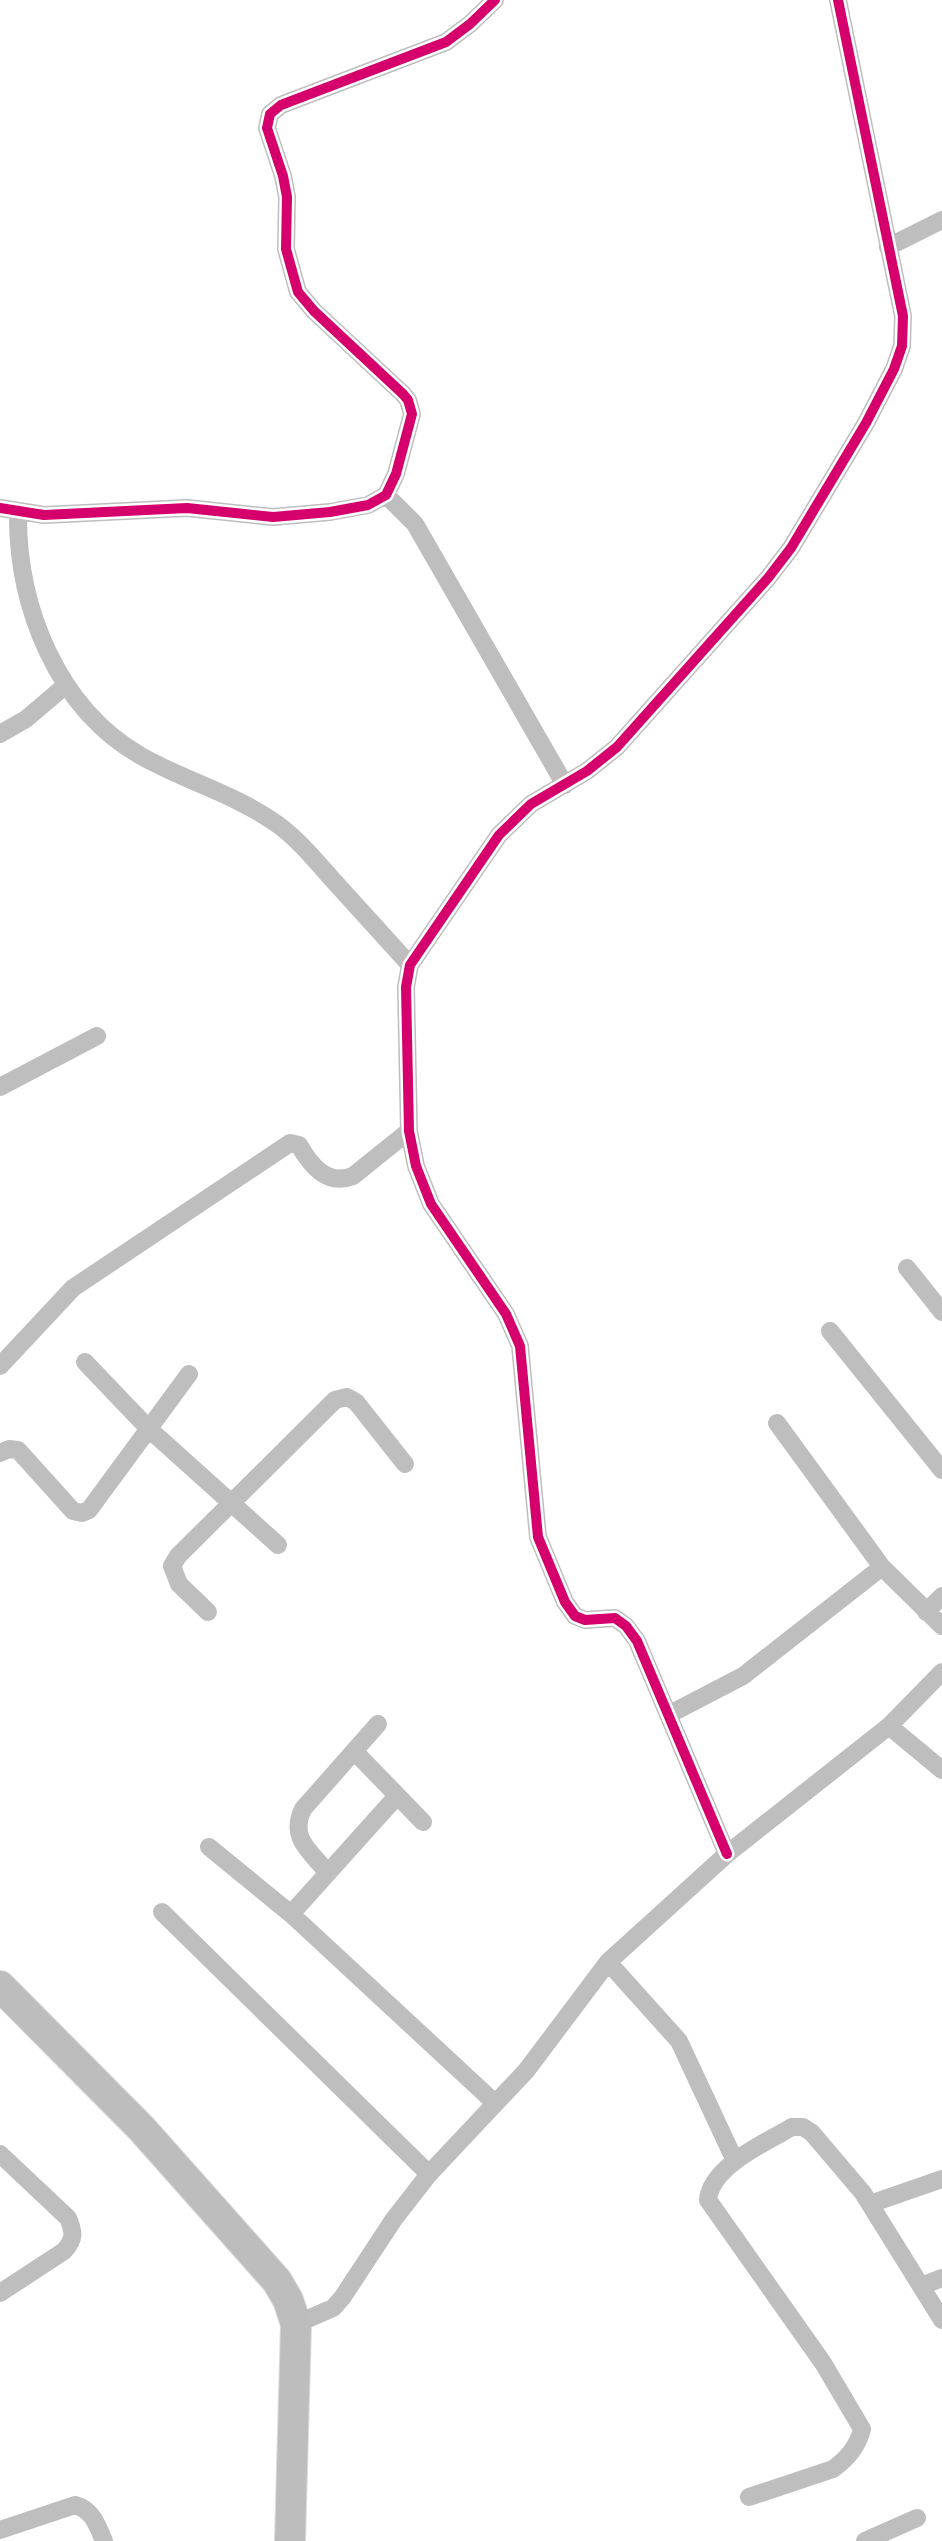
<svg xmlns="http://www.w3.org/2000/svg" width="942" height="2541" viewBox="0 0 942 2541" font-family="Helvetica,sans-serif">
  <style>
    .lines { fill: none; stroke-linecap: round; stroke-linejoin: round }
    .primary-casing { stroke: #dbdbdb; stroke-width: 32 }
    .street { stroke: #bebebe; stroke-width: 18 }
    .primary { stroke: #bdbdbd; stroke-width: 30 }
    .cycleway-casing { stroke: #fff; stroke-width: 15 }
    .cycleway { stroke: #d6006c; stroke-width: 10 }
  </style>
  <rect width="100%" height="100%" fill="#fff"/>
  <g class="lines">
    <defs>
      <path id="primary" d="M0 1986 142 2129 277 2281 288 2300 296 2324 290 2541"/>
    </defs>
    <use href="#primary" class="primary-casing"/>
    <path class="street" d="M888 247 942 220
      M386 495 415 524 565 785
      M0 508 44 515 187 508 273 517 330 512 368 505 386 495 396 474 412 414 408 400 403 394 314 311 298 292 286 249 287 197 283 176 267 128 270 114 281 105 446 42 470 24 495 0
      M18 513C17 606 57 708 141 756 185 781 235 794 277 824 298 839 315 860 332 879 358 908 384 936 410 965
      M0 734 26 719 66 685
      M0 1087 97 1036
      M907 1268 942 1312
      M830 1331 942 1470
      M85 1362 149 1429 278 1545
      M0 1366 73 1288 290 1143 299 1145C311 1166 327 1186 353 1176L409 1131
      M777 1423 882 1567 942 1626
      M0 1453 9 1449 18 1450 73 1511 82 1513 89 1510 189 1374
      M208 1612 179 1584 172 1566 178 1556 335 1400 347 1397 356 1402 405 1464
      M926 1612 942 1596
      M668 1715 743 1676 882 1567
      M889 1726 942 1770
      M355 1752 423 1822
      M209 1847 291 1914 495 2103
      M727 1854 637 1641 626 1626 615 1618 585 1620 575 1616 565 1602 538 1537 520 1346 506 1314 431 1204 416 1166 409 1131 406 987 410 965 499 835 531 804 587 771 617 747 768 578 791 548 866 423 894 369 902 346 903 316 838 0
      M328 1873C310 1851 289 1838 303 1809L378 1724
      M162 1912 429 2174
      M291 1914 397 1796
      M608 1962 679 2041 735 2161
      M0 2154 68 2218C74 2232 75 2239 64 2251L0 2293
      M870 2204 942 2179
      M921 2286 942 2278
      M296 2324 333 2308 342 2298 394 2219 429 2174 526 2071 608 1962 727 1854 889 1726 942 1672
      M749 2497 833 2469C847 2459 858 2446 862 2429L823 2363 708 2200C711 2166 765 2143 792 2127H803L812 2133 863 2193 942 2320
      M0 2530 75 2505C93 2510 97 2525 104 2541
      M865 2541 917 2518"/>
    <use href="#primary" class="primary"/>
    <defs>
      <path id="cycleway" d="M0 508 44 515 187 508 273 517 330 512 368 505 386 495 396 474 412 414 408 400 403 394 314 311 298 292 286 249 287 197 283 176 267 128 270 114 281 105 446 42 470 24 495 0
        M727 1854 637 1641 626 1626 615 1618 585 1620 575 1616 565 1602 538 1537 520 1346 506 1314 431 1204 416 1166 409 1131 406 987 410 965 499 835 531 804 587 771 617 747 768 578 791 548 866 423 894 369 902 346 903 316 838 0"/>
    </defs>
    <use href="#cycleway" class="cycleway-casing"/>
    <use href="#cycleway" class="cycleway"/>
  </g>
</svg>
